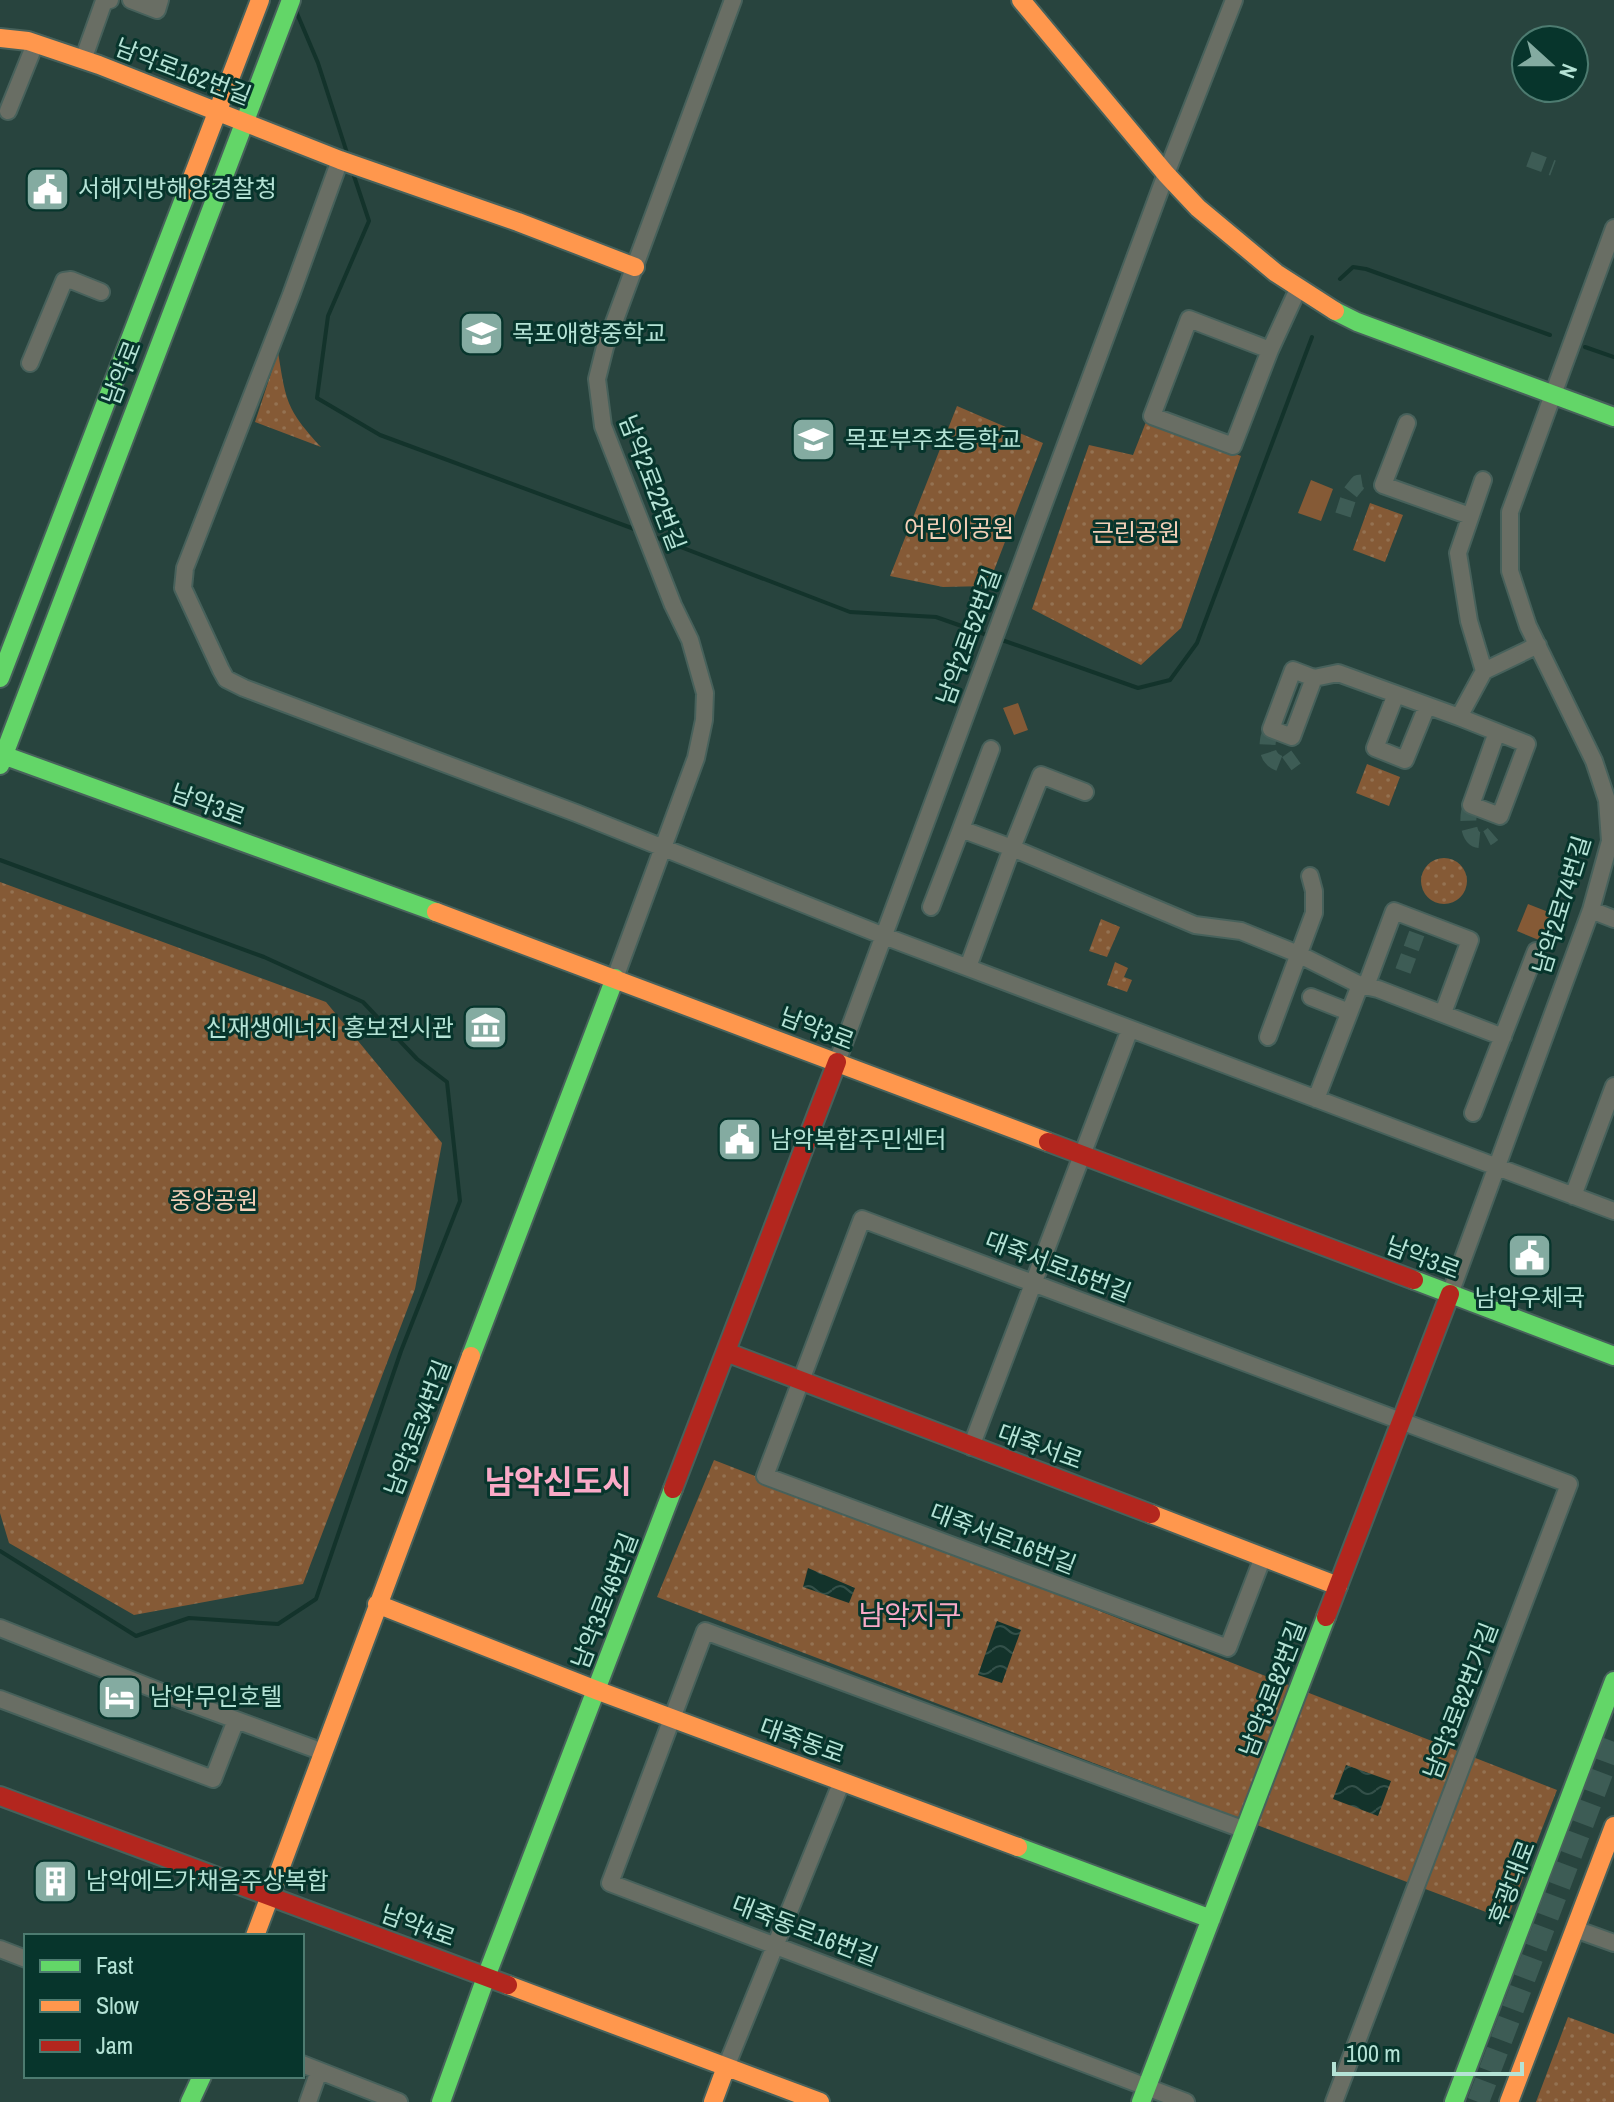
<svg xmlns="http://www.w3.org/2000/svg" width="1614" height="2102" viewBox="0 0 1614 2102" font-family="'Archivo Narrow','Noto Sans KR',sans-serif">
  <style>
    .grass { fill: #855a36 }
    .park { fill: url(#park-dots) }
    .water { fill: url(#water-waves) }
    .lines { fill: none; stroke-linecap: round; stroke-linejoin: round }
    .stream { stroke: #13332b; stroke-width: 4 }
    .street-tunnel { stroke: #3d5c55; stroke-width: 16; stroke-dasharray: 16 8; stroke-linecap: butt }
    .secondary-tunnel { stroke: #3d5c55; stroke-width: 22; stroke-dasharray: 22 11; stroke-linecap: butt }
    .street-casing { stroke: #47615b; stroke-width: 20 }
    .fast-casing { stroke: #47615b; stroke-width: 22 }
    .slow-casing { stroke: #47615b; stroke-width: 22 }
    .jam-casing { stroke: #47615b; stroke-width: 22 }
    .street { stroke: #696e64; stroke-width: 16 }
    .fast { stroke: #63d668; stroke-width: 18 }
    .slow { stroke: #ff974d; stroke-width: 18 }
    .jam { stroke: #b3261e; stroke-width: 18 }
    .labels { text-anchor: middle; stroke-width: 6; stroke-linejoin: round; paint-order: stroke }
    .street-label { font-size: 24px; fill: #b5e3d6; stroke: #07352c }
    .poi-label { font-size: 24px; fill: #b5e3d6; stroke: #07352c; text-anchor: start }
    .park-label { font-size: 24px; fill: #f4d0b8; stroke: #07352c }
    .quarter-label { font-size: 28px; fill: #faaac7; stroke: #07352c }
    .district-label { font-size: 32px; font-weight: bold; fill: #faaac7; stroke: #07352c }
  </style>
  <defs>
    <pattern id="park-dots" width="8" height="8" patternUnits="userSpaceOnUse" patternTransform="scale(2)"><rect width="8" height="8" fill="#855a36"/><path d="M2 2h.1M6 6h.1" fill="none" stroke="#947252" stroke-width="1.8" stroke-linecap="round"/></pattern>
    <pattern id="water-waves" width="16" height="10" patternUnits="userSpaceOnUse" patternTransform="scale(2)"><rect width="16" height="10" fill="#13332b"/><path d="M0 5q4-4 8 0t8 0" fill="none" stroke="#335049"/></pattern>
  </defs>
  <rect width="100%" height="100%" fill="#28443e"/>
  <path class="grass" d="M1311 480 1333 489 1321 521 1298 513Z
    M1018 703 1028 730 1014 735 1003 708Z
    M1528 904 1556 915 1546 943 1517 931Z"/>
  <path class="park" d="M278 352C286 401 286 409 321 447L255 422Z
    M957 406 1043 443 988 586 943 587 890 576Z
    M1146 422 1241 456 1181 628 1141 665 1032 609 1089 445 1133 455Z
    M1370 503 1403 515 1385 562 1353 550Z
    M1367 764 1400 777 1389 806 1356 793Z
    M1421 881a23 23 0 1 1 46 0a23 23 0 1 1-46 0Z
    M0 882 326 1002 442 1143 415 1289 303 1584 134 1615 9 1543 0 1513Z
    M1101 919 1120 927 1107 957 1089 951Z
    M1115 962 1128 968 1124 977 1132 980 1127 992 1107 985Z
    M714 1460 1557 1790 1507 1920 657 1597Z
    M1568 2017 1614 2034V2102H1536Z"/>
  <path class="water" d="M808 1568 855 1588 849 1603 803 1587Z
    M997 1621 1021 1630 1002 1683 978 1675Z
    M1346 1765 1391 1781 1378 1816 1333 1799Z"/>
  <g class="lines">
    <path class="stream" d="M296 11 318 63 347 153
      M353 173 369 221 328 316 317 398 380 435 637 530
      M1340 279 1353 267 1366 269 1550 335
      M1585 347 1614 357
      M652 536 850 612 936 617 990 636
      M999 639 1138 688 1170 680 1197 643 1312 337
      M0 860 264 957 363 1002 417 1059 447 1082 460 1201 401 1351 316 1599 278 1624 189 1618 136 1636 0 1551"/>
    <path class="street-tunnel" d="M1529 159 1553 168
      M1343 515 1350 493 1358 483 1370 481
      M1271 729C1265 746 1265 761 1285 765L1296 757
      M1471 805C1464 823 1471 853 1493 834
      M1403 971 1421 922"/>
    <path class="secondary-tunnel" d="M1478 2102 1614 1741"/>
    <defs>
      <path id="street" d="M131 0 157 10 160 0
        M83 60 104 1 110 0
        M8 111 35 44
        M340 160 291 295 185 568 183 588 221 670 226 679 244 688 576 813 884 936 1614 1211
        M1270 350 1189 319 1152 416 1233 446 1270 350 1298 289
        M30 363 64 281 71 280 101 292
        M1407 423 1383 485 1470 516
        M1483 480 1458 553 1469 621 1484 671
        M1314 678 1292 737 1271 729 1293 670 1314 678 1338 673 1459 717 1484 671 1538 645
        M1396 694 1375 748 1405 760 1427 706
        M1459 717 1527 744 1500 816 1471 805 1497 732
        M991 749 961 829 1012 848 1041 775 1085 792
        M931 907 961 829
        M1591 910 1614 919
        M968 967 1012 848 1195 925 1241 931 1298 954 1360 985 1378 989 1503 1037
        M615 978 696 758 704 720 705 693 690 640 673 605 603 426 597 379 605 347 733 0
        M1366 986 1394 911 1470 940 1443 1013
        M1311 997 1349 1012
        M1268 1037 1314 913V891L1310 876
        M837 1062 1166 174 1234 0
        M1316 1099 1360 985
        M1473 1113 1536 951
        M1573 1196 1614 1086
        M1450 1294 1591 910 1610 841 1607 800 1594 761 1528 626 1510 571V512L1614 228
        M971 1447 1130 1029
        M1263 1557 1228 1648 765 1476 862 1219 1569 1484 1334 2102
        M0 1628 179 1699 323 1752
        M0 1699 213 1779 236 1720
        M1575 1929 1614 1943
        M0 1949 26 1959
        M302 2064 399 2102
        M726 2067 842 1781
        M308 2102 319 2071
        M1186 2102 610 1883 705 1631 1245 1830"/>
      <path id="fast" d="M1335 311 1357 322 1614 417
        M0 678 187 191
        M0 754 436 912
        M0 765 291 0
        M1414 1280 1614 1356
        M471 1356 615 978
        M1018 1847 1211 1919
        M190 2102 202 2076
        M441 2102 486 1977 673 1489
        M1141 2102 1326 1617
        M1454 2102 1614 1681"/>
      <path id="slow" d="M1021 0 1166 174 1198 208 1276 273 1335 311
        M0 38 28 41 99 65 340 160 518 222 635 267
        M187 191 260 0
        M436 912 1048 1142
        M1151 1514 1338 1586
        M377 1604 596 1690 1018 1847
        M255 1936 471 1356
        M508 1985 820 2102
        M713 2102 726 2067
        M1509 2102 1614 1826"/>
      <path id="jam" d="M1048 1142 1414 1280
        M726 1352 1151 1514
        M673 1489 837 1062
        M1326 1617 1450 1294
        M0 1796 508 1985"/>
    </defs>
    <use href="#street" class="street-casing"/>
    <use href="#fast" class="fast-casing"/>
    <use href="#slow" class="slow-casing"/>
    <use href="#jam" class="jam-casing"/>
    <use href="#street" class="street"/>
    <use href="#fast" class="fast"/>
    <use href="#slow" class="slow"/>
    <use href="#jam" class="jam"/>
  </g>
  <defs>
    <symbol id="civic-square" viewBox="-11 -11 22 22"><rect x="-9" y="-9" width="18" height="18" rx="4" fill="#84aba1" stroke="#07352c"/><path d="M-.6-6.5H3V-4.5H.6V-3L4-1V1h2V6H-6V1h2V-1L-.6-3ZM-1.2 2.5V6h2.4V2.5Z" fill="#fff"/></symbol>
    <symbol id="school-square" viewBox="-11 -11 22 22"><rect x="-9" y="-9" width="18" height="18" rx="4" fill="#84aba1" stroke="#07352c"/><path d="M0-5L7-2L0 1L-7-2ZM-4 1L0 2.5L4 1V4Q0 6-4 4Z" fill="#fff"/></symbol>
    <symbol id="museum-square" viewBox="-11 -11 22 22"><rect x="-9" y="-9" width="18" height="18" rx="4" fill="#84aba1" stroke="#07352c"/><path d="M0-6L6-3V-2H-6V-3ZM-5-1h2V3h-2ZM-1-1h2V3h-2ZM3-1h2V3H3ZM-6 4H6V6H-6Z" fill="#fff"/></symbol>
    <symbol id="hotel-square" viewBox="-11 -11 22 22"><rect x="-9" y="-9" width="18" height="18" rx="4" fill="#84aba1" stroke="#07352c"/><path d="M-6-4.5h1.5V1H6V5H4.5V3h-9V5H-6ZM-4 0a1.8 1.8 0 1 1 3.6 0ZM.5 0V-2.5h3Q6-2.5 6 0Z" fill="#fff"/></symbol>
    <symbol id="building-square" viewBox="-11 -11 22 22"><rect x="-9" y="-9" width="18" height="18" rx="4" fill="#84aba1" stroke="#07352c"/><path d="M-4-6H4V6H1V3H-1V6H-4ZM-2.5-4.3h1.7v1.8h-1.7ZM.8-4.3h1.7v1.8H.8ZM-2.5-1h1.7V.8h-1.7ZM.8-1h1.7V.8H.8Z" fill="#fff"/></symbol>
  </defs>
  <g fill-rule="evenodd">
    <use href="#civic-square" x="22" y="164" width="51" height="51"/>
    <use href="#school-square" x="456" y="308" width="51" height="51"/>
    <use href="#school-square" x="788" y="414" width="51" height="51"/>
    <use href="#museum-square" x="460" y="1002" width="51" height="51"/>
    <use href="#civic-square" x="714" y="1114" width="51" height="51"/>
    <use href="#civic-square" x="1504" y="1230" width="51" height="51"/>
    <use href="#hotel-square" x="94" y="1672" width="51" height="51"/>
    <use href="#building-square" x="30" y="1856" width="51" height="51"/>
  </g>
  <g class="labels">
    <g class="street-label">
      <text transform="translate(183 72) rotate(21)" y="8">남악로162번길</text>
      <text transform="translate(122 373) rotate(-69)" y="8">남악로</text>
      <text transform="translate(652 483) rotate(69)" y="8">남악2로22번길</text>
      <text transform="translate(969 637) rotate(-70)" y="8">남악2로52번길</text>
      <text transform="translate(208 805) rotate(20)" y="8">남악3로</text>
      <text transform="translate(1562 905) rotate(-73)" y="8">남악2로74번길</text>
      <text transform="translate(817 1029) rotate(21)" y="8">남악3로</text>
      <text transform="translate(1423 1258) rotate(21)" y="8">남악3로</text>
      <text transform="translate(1058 1267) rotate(21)" y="8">대죽서로15번길</text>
      <text transform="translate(418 1428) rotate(-69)" y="8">남악3로34번길</text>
      <text transform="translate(1040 1447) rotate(20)" y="8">대죽서로</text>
      <text transform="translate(1003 1539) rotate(21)" y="8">대죽서로16번길</text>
      <text transform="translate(605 1601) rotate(-69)" y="8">남악3로46번길</text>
      <text transform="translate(1273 1689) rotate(-69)" y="8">남악3로82번길</text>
      <text transform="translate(1461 1701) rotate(-69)" y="8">남악3로82번가길</text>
      <text transform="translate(802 1741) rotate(20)" y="8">대죽동로</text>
      <text transform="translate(1512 1883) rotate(-69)" y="8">후광대로</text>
      <text transform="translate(418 1926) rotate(20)" y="8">남악4로</text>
      <text transform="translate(805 1931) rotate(21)" y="8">대죽동로16번길</text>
    </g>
    <g class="poi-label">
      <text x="78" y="197">서해지방해양경찰청</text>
      <text x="512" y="342">목포애향중학교</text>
      <text x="845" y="448">목포부주초등학교</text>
      <text x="454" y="1036" text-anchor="end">신재생에너지 홍보전시관</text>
      <text x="770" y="1148">남악복합주민센터</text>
      <text x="1530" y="1306" text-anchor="middle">남악우체국</text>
      <text x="150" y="1705">남악무인호텔</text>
      <text x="86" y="1889">남악에드가채움주상복합</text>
    </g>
    <g class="park-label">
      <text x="959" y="537">어린이공원</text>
      <text x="1136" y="541">근린공원</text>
      <text x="214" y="1209">중앙공원</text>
    </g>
    <g class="quarter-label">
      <text x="910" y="1625">남악지구</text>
    </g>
    <g class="district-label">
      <text x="558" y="1493">남악신도시</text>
    </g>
  </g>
  <rect x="24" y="1934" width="280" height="144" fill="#07352c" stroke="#4d7b70" stroke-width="2"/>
  <rect x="40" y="1960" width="40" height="12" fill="#63d668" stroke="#4d7b70" stroke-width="2"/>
  <text x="96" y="1974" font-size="24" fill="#b5e3d6">Fast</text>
  <rect x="40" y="2000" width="40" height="12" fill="#ff974d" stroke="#4d7b70" stroke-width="2"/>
  <text x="96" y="2014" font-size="24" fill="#b5e3d6">Slow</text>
  <rect x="40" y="2040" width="40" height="12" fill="#b3261e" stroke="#4d7b70" stroke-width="2"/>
  <text x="96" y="2054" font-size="24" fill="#b5e3d6">Jam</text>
  <g transform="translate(1550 64) rotate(111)"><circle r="38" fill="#07352c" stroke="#4d7b70" stroke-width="2"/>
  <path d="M0-6L14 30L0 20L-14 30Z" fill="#84aba1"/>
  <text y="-12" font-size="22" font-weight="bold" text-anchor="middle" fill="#b5e3d6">N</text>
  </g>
  <path d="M1334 2062v12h188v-12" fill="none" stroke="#b5e3d6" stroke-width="4"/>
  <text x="1346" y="2062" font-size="24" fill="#b5e3d6" stroke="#07352c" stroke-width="6" paint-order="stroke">100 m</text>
</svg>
